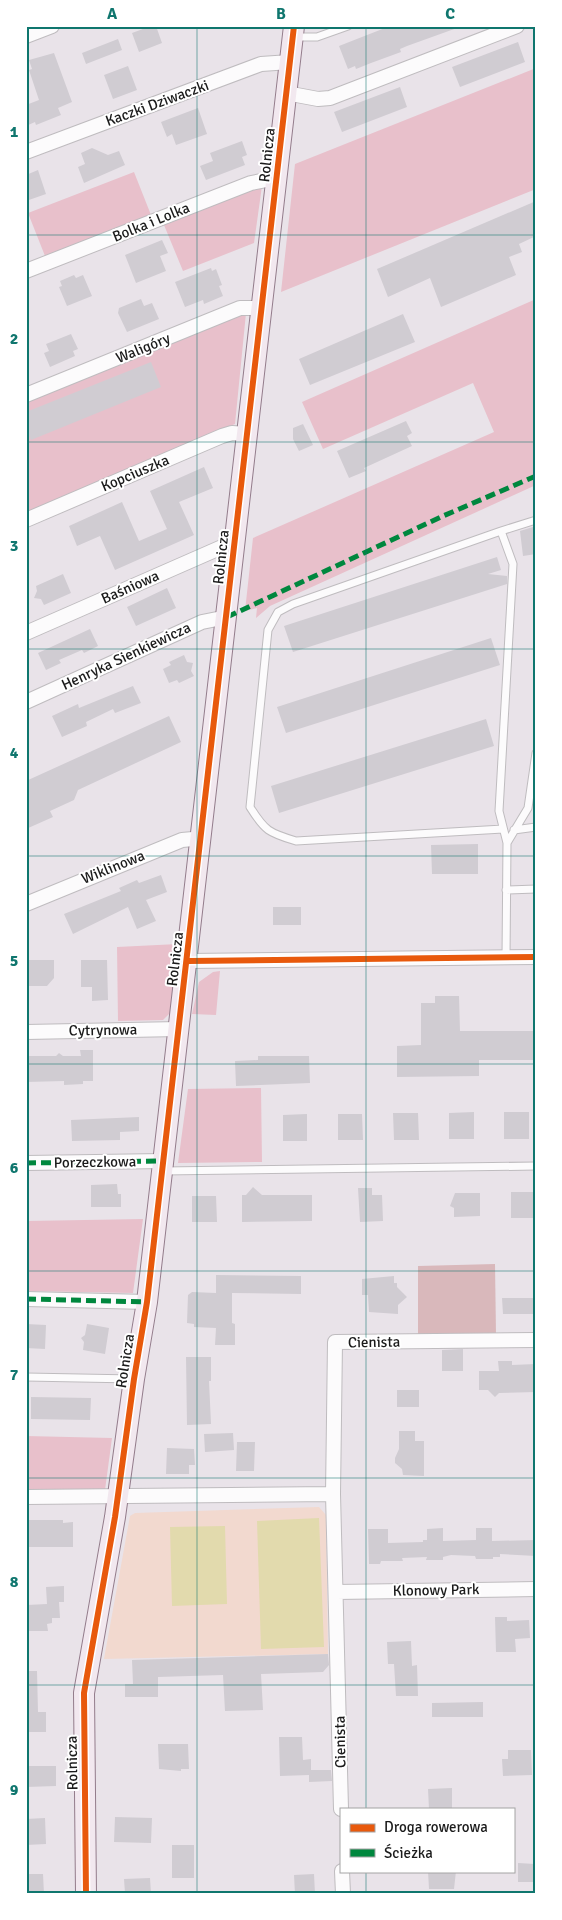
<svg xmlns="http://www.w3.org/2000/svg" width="562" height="1920" viewBox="0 0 562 1920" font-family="Signika,sans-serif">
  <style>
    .grass { fill: #e8c0cb }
    .forest { fill: #d9b8bb }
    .park { fill: #f2d9cf }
    .pitch { fill: #e2daad }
    .building { fill: #d0ccd2 }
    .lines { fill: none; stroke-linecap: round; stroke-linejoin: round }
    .lane-casing { stroke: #bfbcbf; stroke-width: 9 }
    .street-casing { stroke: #bfbcbf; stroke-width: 16 }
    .secondary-casing { stroke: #937c8b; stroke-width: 22 }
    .lane { stroke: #fcfbfc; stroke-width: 7 }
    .street { stroke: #fcfbfc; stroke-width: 14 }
    .secondary { stroke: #f2e8ef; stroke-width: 20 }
    .quiet { stroke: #00873e; stroke-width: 5; stroke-dasharray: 10 5; stroke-linecap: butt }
    .cycleway-casing { stroke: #fff; stroke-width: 9 }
    .cycleway { stroke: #e8590c; stroke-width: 6 }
    .grid { fill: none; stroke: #0f766e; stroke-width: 1; stroke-opacity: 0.55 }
    .labels { text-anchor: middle; stroke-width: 4; stroke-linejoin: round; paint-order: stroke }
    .street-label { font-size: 15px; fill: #1b1b1b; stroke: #fff }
    .neatline { fill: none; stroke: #0f766e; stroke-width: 2 }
    .grid-label { font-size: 16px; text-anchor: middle; font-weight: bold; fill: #0f766e }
  </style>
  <rect width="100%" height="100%" fill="#e9e3e9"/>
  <path class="grass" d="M536 68V189L281 292 295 164Z
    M134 172 151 215 45 256 28 213Z
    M262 186 254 243 183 271 164 225Z
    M536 299V485L270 606 256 618 257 608 245 611 253 538 494 432 473 383 323 449 302 402Z
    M246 313 235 424 26 513V402Z
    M178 944 170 1013 163 1020 118 1021 117 947Z
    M220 971 216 1015 192 1014 199 982 213 972Z
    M261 1088 262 1162 178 1163 188 1089Z
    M143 1219 133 1293 26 1291V1221Z
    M26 1436 112 1438 105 1490H26Z"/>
  <path class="forest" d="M495 1264 496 1334 418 1336V1266Z"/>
  <path class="park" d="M319 1507 326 1515 328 1654 104 1659 130 1516 135 1513Z"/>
  <path class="pitch" d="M319 1518 324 1647 261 1649 257 1521Z
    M225 1526 227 1604 172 1606 170 1527Z"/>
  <path class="building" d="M151 26H156L162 43 139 52 132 33Z
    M390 26H457V28L407 46 400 49 401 52 371 63 356 69 355 66 348 69 339 46Z
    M118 39 122 50 86 64 82 53Z
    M518 42 525 62 460 87 452 67Z
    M54 53 72 102 58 108 61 115 36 125 35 122 26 126V105L39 100 29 70 32 69 29 60Z
    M128 66 137 90 113 99 104 75Z
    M400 87 407 107 342 132 334 112Z
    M198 108 207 134 176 145 172 134 167 137 161 122Z
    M242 141 247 155 242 157 245 165 206 180 200 166 213 161 210 153Z
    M92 148 108 155 119 151 125 165 84 183 78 167 85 164 81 153Z
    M38 170 46 194 26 201V175Z
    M536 201V236L519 244 522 252 509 257 516 275 441 307 430 278 388 297 377 269Z
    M162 240 168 253 160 256 166 271 136 283 125 255Z
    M211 268 212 271 216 269 222 285 219 286 223 296 204 304 203 300 185 307 175 282Z
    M74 275 76 278 83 275 92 296 67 306 59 287 62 286 60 281Z
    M141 299 144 306 152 303 159 319 127 332 118 313 119 308Z
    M403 314 415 342 310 385 299 359Z
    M71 334 78 349 73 351 75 356 50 367 44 353 49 351 46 344Z
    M151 362 161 387 31 440 26 429V412Z
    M406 421 412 433 407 436 412 446 364 468 366 471 349 478 337 451Z
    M303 424 313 445 299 451 293 439V428Z
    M204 467 213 488 179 502 194 535 115 570 100 536 77 546 69 526 122 502 139 541 167 529 150 491Z
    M536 526V554L523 556 520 531Z
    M497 557 501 570 488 574 507 576V584L293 652 284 626Z
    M63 574 71 593 44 605 41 599 34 598 37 591 36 586Z
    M167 588 176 608 136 626 127 607Z
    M90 629 98 646 84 653 82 650 59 660 61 663 46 670 38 653Z
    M491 638 500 665 286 733 277 707Z
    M184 655 187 662 193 663 191 671 194 676 179 683 177 680 169 683 163 669 171 665 169 662Z
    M133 686 141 703 115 713 113 709 86 722 87 726 62 737 52 716 78 704 79 708Z
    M169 716 181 742 78 790 74 800 50 811 53 817 26 829V781Z
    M486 719 494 746 279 813 271 786Z
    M478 844V874H432L431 845Z
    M161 875 167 892 146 900 156 921 137 929 128 907 73 934 64 914 121 891 119 888 137 880 139 883Z
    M273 907H301V925H273Z
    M26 960H54V978L47 986H26Z
    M81 960H107L108 1000 92 1001V987H81Z
    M435 996H459L460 1031H536V1060H479V1076L397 1077V1046L421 1045V1003H435Z
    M80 1050H93V1081H83V1084L64 1085V1081L26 1082V1056H56L59 1053 63 1056H81Z
    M258 1056H309L310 1083 236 1086 235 1061 258 1060Z
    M474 1112V1139H449V1113Z
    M504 1112H529V1139H504Z
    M393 1113H418L419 1140H394Z
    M307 1114V1141H283V1115Z
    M338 1114H362L363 1140H338Z
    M139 1117V1131L120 1132V1140L72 1141 71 1120Z
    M117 1184 118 1194H121V1207H91V1185Z
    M253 1187 262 1195H312V1221L242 1222V1195H246Z
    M358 1188H372V1195H382L383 1221 360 1222Z
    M511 1192H535L536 1218H511Z
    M455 1193H480V1216L454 1217V1208L450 1206Z
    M192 1196H216L217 1222H192Z
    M216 1275 301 1276V1294L232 1293V1323L235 1324V1345H215L216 1328 194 1327V1324L187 1323 188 1295 192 1292 216 1293Z
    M394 1276V1283H397V1287L407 1297 398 1305V1314L369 1312 368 1295H362V1279Z
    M502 1298H536V1314H503Z
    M26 1324 46 1325 45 1349 26 1348Z
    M87 1324 109 1328 105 1354 83 1350 84 1342 81 1338 85 1335Z
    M463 1349V1371H442V1350Z
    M186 1357H211V1381H209L211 1424 187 1425Z
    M498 1361H512V1365L536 1364V1392L499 1393 495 1397 488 1390H479V1371H499Z
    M397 1390H419V1407H397Z
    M31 1397 91 1398 90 1420 31 1419Z
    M399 1431H415V1441H424V1476L403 1475 402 1469 395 1463V1458L399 1449Z
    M233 1433 234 1450 205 1452 204 1434Z
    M237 1442H255L254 1471H236Z
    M167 1448 194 1449 195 1465H189V1474H166Z
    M26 1520H63V1523L73 1522V1547H26Z
    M443 1528V1541L476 1540V1528H492V1541L536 1540V1556L500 1554V1557H493V1559H476L475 1556 451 1555 443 1557V1560H426L427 1557 402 1558 403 1561H381L380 1564H369L368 1529H388V1543L423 1542V1540H427V1529Z
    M64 1586V1602H59L60 1618H52V1623L47 1624 48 1631H28L27 1605 47 1604 46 1587Z
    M495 1617H507V1621L529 1620 530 1638 515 1639 516 1652H496Z
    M411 1641 412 1666 417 1665 418 1696H396L394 1664H388L387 1642Z
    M328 1654 329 1665 323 1672 261 1674 263 1710 225 1711 223 1675 158 1677V1697H125V1684H133L132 1660Z
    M26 1671H37L38 1712H46V1732H26Z
    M483 1702V1717H432V1703Z
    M279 1737H302L303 1760 311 1759V1770H331L332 1781 309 1782V1775L280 1776Z
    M158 1744H188L189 1769H181V1771L159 1769Z
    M508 1750H531L532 1775 503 1776 502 1759H508Z
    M26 1766H56V1786L26 1787Z
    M452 1788V1809H429L428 1789Z
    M115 1817 152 1818 151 1843 114 1842Z
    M45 1818 46 1844 26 1845V1819Z
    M172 1845H194V1878H172Z
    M518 1863 535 1864V1882H518Z
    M428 1871H456L454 1889H429Z
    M26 1874H43L44 1894H26Z
    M314 1874 315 1894H295L294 1875Z
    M150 1878 151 1894 125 1893 124 1879Z"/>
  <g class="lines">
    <defs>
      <path id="lane" d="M296 37H317L348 26
        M501 531 293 604 278 612 268 630 250 807C265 831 269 833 296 841L503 829
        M514 830 536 827
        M507 843 499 811 513 564 501 531 536 520
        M506 890 536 889
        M506 957 507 843 528 808 536 753
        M163 1171 536 1166
        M26 1377 134 1379"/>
      <path id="street" d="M26 36 52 26
        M286 93 318 99 330 98 517 26
        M26 152 261 64 290 62
        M26 271 251 183 277 178
        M26 395 240 308H262
        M26 520 222 436 232 433 246 434
        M26 633 222 547 234 546
        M26 702 202 622 227 617
        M26 904 182 840 193 839 202 843
        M188 961 536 957
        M26 1032 179 1029
        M26 1163 164 1161
        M26 1299 147 1302
        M26 1497 333 1494
        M336 1592 536 1589
        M341 1809 333 1494 335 1342 536 1340
        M342 1871 343 1894"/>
      <path id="secondary" d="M86 1894 84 1693 115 1517 134 1379 147 1302 294 26"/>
    </defs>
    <use href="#lane" class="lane-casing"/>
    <use href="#street" class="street-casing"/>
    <use href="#secondary" class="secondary-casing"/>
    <use href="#lane" class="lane"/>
    <use href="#street" class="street"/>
    <use href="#secondary" class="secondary"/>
    <path class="quiet" d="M227 617 443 516 536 476
      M26 1163 164 1161
      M26 1299 147 1302"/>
    <defs>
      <path id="cycleway" d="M188 961 536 957
        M86 1894 84 1693 115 1517 134 1379 147 1302 294 26"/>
    </defs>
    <use href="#cycleway" class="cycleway-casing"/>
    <use href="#cycleway" class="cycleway"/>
  </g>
  <path class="grid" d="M197 26V1894M366 26V1809M26 235H536M26 442H536M26 649H536M26 856H536M26 1064H536M26 1271H536M26 1478H536M26 1685H536M366 1871V1894"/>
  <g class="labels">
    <g class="street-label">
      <text transform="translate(157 103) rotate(-20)" y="5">Kaczki Dziwaczki</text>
      <text transform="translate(267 155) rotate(-84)" y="5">Rolnicza</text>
      <text transform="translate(151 222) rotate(-22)" y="5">Bolka i Lolka</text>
      <text transform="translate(143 348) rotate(-22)" y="5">Waligóry</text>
      <text transform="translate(135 473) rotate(-23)" y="5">Kopciuszka</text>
      <text transform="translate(221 557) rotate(-84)" y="5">Rolnicza</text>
      <text transform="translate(130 587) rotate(-24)" y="5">Baśniowa</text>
      <text transform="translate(126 656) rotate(-25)" y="5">Henryka Sienkiewicza</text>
      <text transform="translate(113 867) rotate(-22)" y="5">Wiklinowa</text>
      <text transform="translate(175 959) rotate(-83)" y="5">Rolnicza</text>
      <text transform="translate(103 1030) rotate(-1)" y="5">Cytrynowa</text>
      <text transform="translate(95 1162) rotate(-1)" y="5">Porzeczkowa</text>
      <text transform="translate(374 1342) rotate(-1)" y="5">Cienista</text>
      <text transform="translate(125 1361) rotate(-81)" y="5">Rolnicza</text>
      <text transform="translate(436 1590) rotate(-1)" y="5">Klonowy Park</text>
      <text transform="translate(340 1742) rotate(-91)" y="5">Cienista</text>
      <text transform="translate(72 1763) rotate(-91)" y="5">Rolnicza</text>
    </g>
  </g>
  <rect width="562" height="1920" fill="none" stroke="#ffffff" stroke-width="55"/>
  <rect x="340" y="1808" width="175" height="65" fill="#ffffff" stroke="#a4a4a4"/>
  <rect x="350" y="1824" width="25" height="8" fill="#e8590c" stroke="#a4a4a4"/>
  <text x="384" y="1832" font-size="15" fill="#1b1b1b">Droga rowerowa</text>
  <rect x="350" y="1849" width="25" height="8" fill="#00873e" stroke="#a4a4a4"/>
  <text x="384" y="1858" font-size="15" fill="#1b1b1b">Ścieżka</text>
  <rect x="28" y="28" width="506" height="1864" class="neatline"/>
  <g class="grid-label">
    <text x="112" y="19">A</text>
    <text x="281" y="19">B</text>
    <text x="450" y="19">C</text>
    <text x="14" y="137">1</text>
    <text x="14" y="344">2</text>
    <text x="14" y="551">3</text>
    <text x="14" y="758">4</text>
    <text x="14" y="966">5</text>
    <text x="14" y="1173">6</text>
    <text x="14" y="1380">7</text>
    <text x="14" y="1587">8</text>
    <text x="14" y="1795">9</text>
  </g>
</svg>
